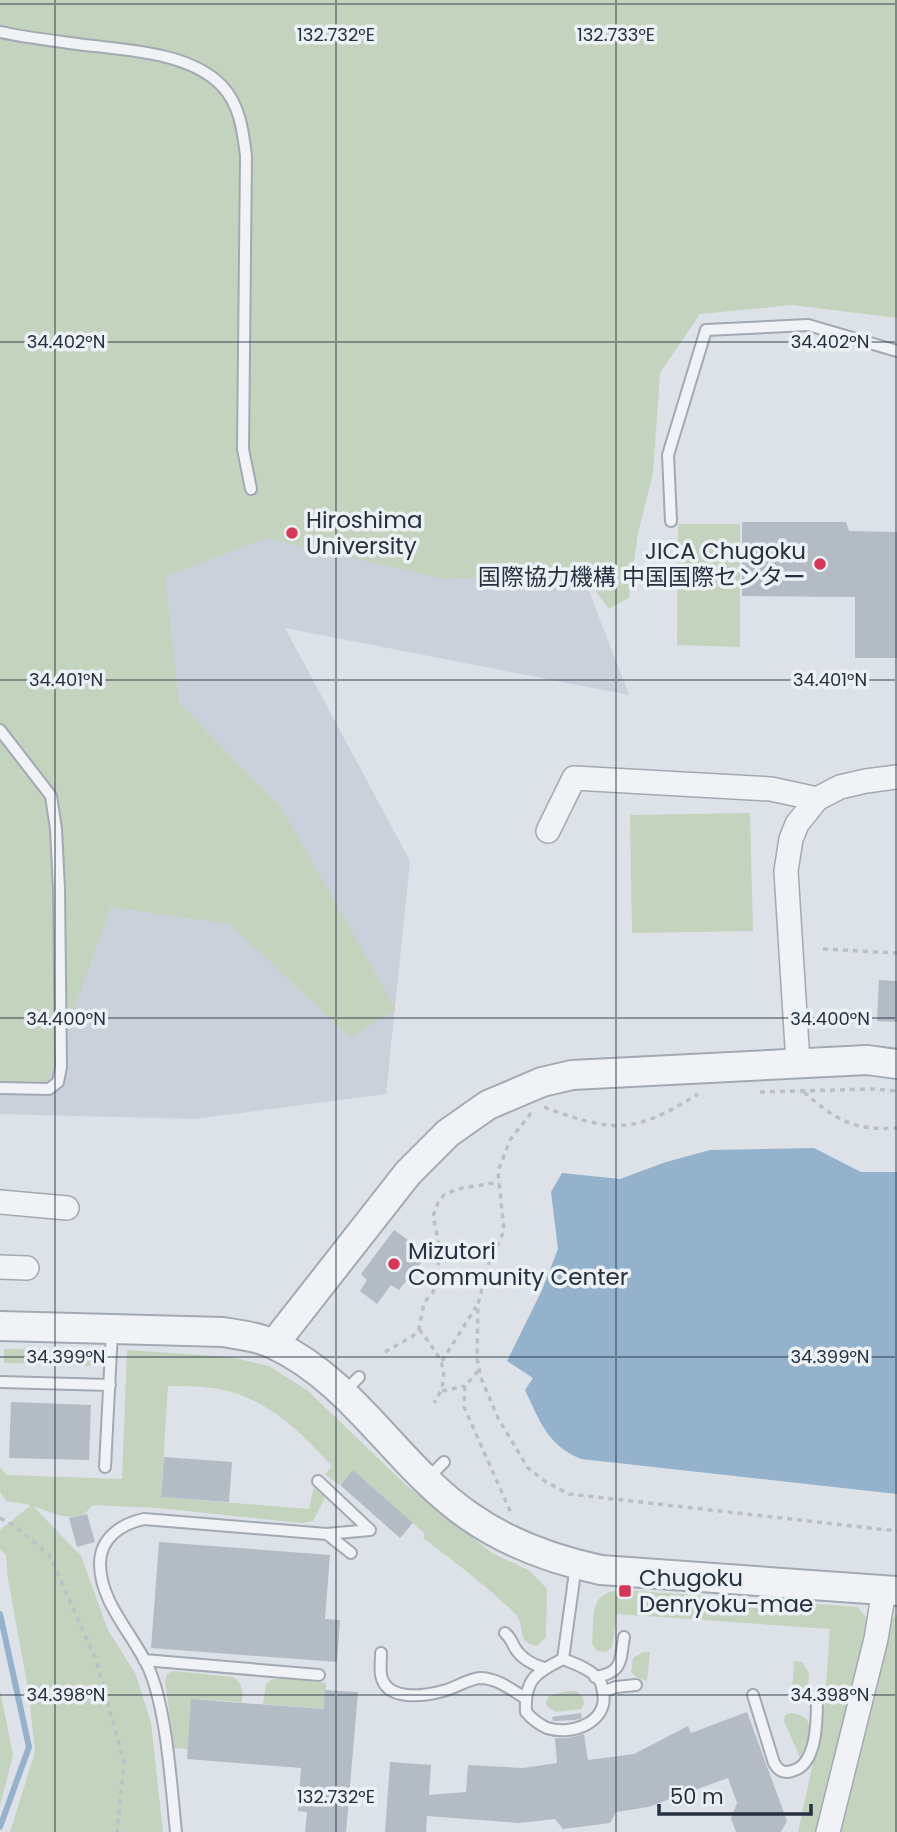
<svg xmlns="http://www.w3.org/2000/svg" width="897" height="1832" viewBox="0 0 897 1832" font-family="Poppins,'Noto Sans JP',sans-serif">
  <style>
    .built { fill: #cad1da }
    .green { fill: #c4d3bd }
    .water { fill: #94b2cc }
    .lines { fill: none; stroke-linecap: round; stroke-linejoin: round }
    .stream { stroke: #94b2cc; stroke-width: 6 }
    .building { fill: #b3bbc5 }
    .service-casing { stroke: #a2a9b2; stroke-width: 14 }
    .minor-casing { stroke: #a2a9b2; stroke-width: 26 }
    .tertiary-casing { stroke: #a2a9b2; stroke-width: 32 }
    .path { stroke: #bbc0c7; stroke-width: 3.5; stroke-dasharray: 5 5; stroke-linecap: butt }
    .service { stroke: #f0f2f6; stroke-width: 10 }
    .minor { stroke: #f0f2f6; stroke-width: 23 }
    .tertiary { stroke: #f0f2f6; stroke-width: 28 }
    .ticks { fill: none; stroke: #253040; stroke-width: 2; stroke-opacity: 0.45 }
    .poi-dot { fill: #d93556; stroke: #ecf1f6; stroke-width: 2.5 }
    .labels { text-anchor: middle; stroke-width: 7; stroke-linejoin: round; paint-order: stroke }
    .poi-label { font-size: 23px; fill: #253040; stroke: #ecf1f6; text-anchor: start }
    .ticks-label { font-size: 18px; text-anchor: middle; fill: #253040; stroke: #ecf1f6; stroke-width: 7; stroke-linejoin: round; paint-order: stroke }
  </style>
  <rect width="100%" height="100%" fill="#dde2e8"/>
  <path class="built" d="M0 0 582 573 629 695 285 628 410 861 386 1094 194 1119 0 1114Z"/>
  <path class="green" d="M0 0H897V318L792 305 700 314 660 373 653 474 638 533 629 598 609 609 582 573 444 579 266 538 165 577 179 703 281 807 396 1009 350 1038 230 924 111 907 48 1081 0 1084Z
    M678 524H740V647L677 645Z
    M750 813 753 931 632 933 630 815Z
    M4 1349 96 1350V1366L4 1363Z
    M127 1350 231 1357 269 1366 307 1390 406 1485 492 1553 530 1571 547 1589 546 1637 537 1646C514 1642 527 1626 515 1614 490 1588 452 1560 423 1538L425 1534 353 1470 339 1485 325 1474 332 1466C299 1430 263 1394 211 1388 197 1386 182 1386 168 1386L161 1497 309 1509 314 1486 325 1498 313 1521 302 1523 158 1508 93 1505C77 1527 54 1513 33 1506L81 1556 108 1630 136 1675 151 1723 163 1832H10L35 1752 29 1695 8 1579 6 1555 0 1549V1530L31 1505 6 1501 0 1492V1467L7 1475 122 1479Z
    M623 1590 858 1607 870 1623 817 1832H798L824 1712 830 1629 617 1614 612 1647 606 1652 597 1651 592 1644C595 1615 587 1592 623 1590Z
    M897 1615V1832H837L888 1622Z
    M643 1652H650L647 1681 636 1677 631 1672 633 1658Z
    M794 1661 802 1662 809 1673 808 1687 803 1690 792 1691Z
    M173 1671 233 1677C243 1683 243 1691 242 1702L192 1699 188 1749 174 1748 165 1680 167 1674Z
    M279 1678 326 1683 325 1698 338 1710 263 1704 266 1684 271 1680Z
    M0 1690 13 1755 0 1806Z
    M567 1691H577L583 1697 584 1704 581 1709 556 1712 548 1707 546 1702 549 1696Z
    M789 1713C817 1713 815 1743 801 1760L784 1721 785 1715Z"/>
  <path class="water" d="M814 1148 861 1172H897V1494L581 1459C547 1445 540 1421 525 1390L533 1378 507 1361 542 1290 558 1249 551 1192 562 1173 620 1179 666 1162 710 1150Z"/>
  <g class="lines">
    <path class="stream" d="M0 1614 29 1747 0 1827"/>
  </g>
  <path class="building" d="M742 522H846L849 531 897 532V658H855V597L742 596Z
    M879 980 897 981V1022L877 1021Z
    M394 1230 428 1254 399 1290 391 1285 377 1304 360 1291 367 1280 361 1274Z
    M11 1402 91 1405 89 1460 9 1458Z
    M164 1457 232 1462 229 1502 161 1497Z
    M353 1470 413 1523 400 1538 340 1485Z
    M87 1514 95 1542 77 1547 69 1518Z
    M159 1542 330 1555 325 1619 340 1620 337 1662 151 1648Z
    M325 1690 358 1692 346 1832H305L307 1812 298 1811 301 1768 187 1759 191 1699 324 1709Z
    M747 1712 787 1821 781 1832H736L731 1818 737 1803 728 1778 648 1807 616 1812 610 1823 563 1829 555 1819 519 1823 427 1816 426 1832H385L390 1762 431 1765 429 1795 466 1792 468 1765 523 1768 557 1763 555 1738H568L584 1734 588 1760 634 1754 688 1726 691 1733Z
    M581 1713 582 1718 575 1720 553 1721 552 1717Z"/>
  <g class="lines">
    <defs>
      <path id="service" d="M0 32C28 38 57 41 85 45 128 50 191 53 222 86 240 105 243 131 246 156L243 449 251 489
        M671 521 668 455 706 330 808 325 897 351
        M0 730 51 796 56 829 59 889 61 1067 58 1082 49 1089 0 1088
        M0 1382 110 1385
        M345 1391 359 1377
        M105 1467 112 1331
        M427 1479 444 1462
        M318 1481 370 1530
        M327 1534 370 1530
        M505 1633C511 1638 511 1641 515 1648 521 1658 533 1665 544 1668
        M381 1653C381 1660 380 1668 381 1675 386 1702 425 1696 443 1691 455 1688 468 1679 480 1678 497 1678 512 1690 525 1698
        M563 1659C576 1664 592 1670 600 1681 602 1684 602 1688 603 1692 609 1722 572 1736 547 1728 538 1724 532 1719 526 1712 524 1679 536 1673 563 1659L576 1565
        M144 1660 319 1675
        M595 1677C623 1673 620 1661 624 1637
        M603 1692 616 1687 636 1685
        M753 1695 774 1763C778 1770 783 1774 792 1771 818 1765 817 1718 817 1696
        M176 1832C171 1785 167 1711 149 1669 134 1635 100 1603 100 1564 100 1538 121 1524 144 1519L327 1534 351 1553"/>
      <path id="minor" d="M548 831 574 778 771 789 817 799
        M798 1063 786 871 791 839 797 824 817 799 840 787 866 781 897 777
        M0 1202 67 1208
        M0 1267 27 1268
        M828 1832 876 1639 884 1590"/>
      <path id="tertiary" d="M0 1326 223 1332C241 1335 259 1337 275 1345 354 1382 398 1467 469 1516 509 1544 554 1560 601 1570L897 1591
        M274 1344 408 1173 448 1133 488 1105 542 1082 572 1075 867 1060 897 1064"/>
    </defs>
    <use href="#service" class="service-casing"/>
    <use href="#minor" class="minor-casing"/>
    <use href="#tertiary" class="tertiary-casing"/>
    <path class="path" d="M823 949 897 953
      M760 1092 873 1089 897 1091
      M804 1092C835 1120 855 1131 897 1128
      M544 1107C614 1133 634 1134 698 1094
      M531 1113 510 1140 498 1171 504 1231 489 1263 478 1304 477 1358 481 1378 498 1418 528 1468 546 1482 569 1494 897 1531
      M419 1329C438 1355 455 1371 434 1403
      M385 1352 413 1336 419 1329 424 1303 433 1292 438 1281 439 1244 433 1216 438 1203 444 1195 457 1189 499 1182
      M442 1361 476 1307
      M478 1371 465 1386 464 1407 511 1513
      M442 1391 465 1386
      M0 1518 15 1526 50 1556 96 1660 124 1762 117 1832"/>
    <use href="#service" class="service"/>
    <use href="#minor" class="minor"/>
    <use href="#tertiary" class="tertiary"/>
  </g>
  <path class="ticks" d="M55 0V1832M336 0V1832M616 0V1832M896 0V1832M0 4H897M0 342H897M0 680H897M0 1018H897M0 1357H897M0 1695H897"/>
  <g class="poi-dot">
    <circle cx="292" cy="533" r="7"/>
    <circle cx="820" cy="564" r="7"/>
    <circle cx="394" cy="1264" r="7"/>
    <rect x="618" y="1584" width="14" height="14" rx="3.5"/>
  </g>
  <g class="labels">
    <g class="poi-label">
      <text x="306" y="528">Hiroshima<tspan x="306" dy="26">University</tspan></text>
      <text x="806" y="559" text-anchor="end">JICA Chugoku<tspan x="806" dy="26">国際協力機構 中国国際センター</tspan></text>
      <text x="408" y="1259">Mizutori<tspan x="408" dy="26">Community Center</tspan></text>
      <text x="639" y="1586">Chugoku<tspan x="639" dy="26">Denryoku-mae</tspan></text>
    </g>
  </g>
  <g class="ticks-label">
    <text x="336" y="41">132.732°E</text>
    <text x="616" y="41">132.733°E</text>
    <text x="66" y="348">34.402°N</text>
    <text x="830" y="348">34.402°N</text>
    <text x="66" y="686">34.401°N</text>
    <text x="830" y="686">34.401°N</text>
    <text x="66" y="1025">34.400°N</text>
    <text x="830" y="1025">34.400°N</text>
    <text x="66" y="1363">34.399°N</text>
    <text x="830" y="1363">34.399°N</text>
    <text x="66" y="1701">34.398°N</text>
    <text x="830" y="1701">34.398°N</text>
    <text x="336" y="1803">132.732°E</text>
  </g>
  <path d="M659 1804v10h152v-10" fill="none" stroke="#253040" stroke-width="3.5"/>
  <text x="670" y="1804" font-size="21" fill="#253040" stroke="#ecf1f6" stroke-width="5" paint-order="stroke">50 m</text>
</svg>
